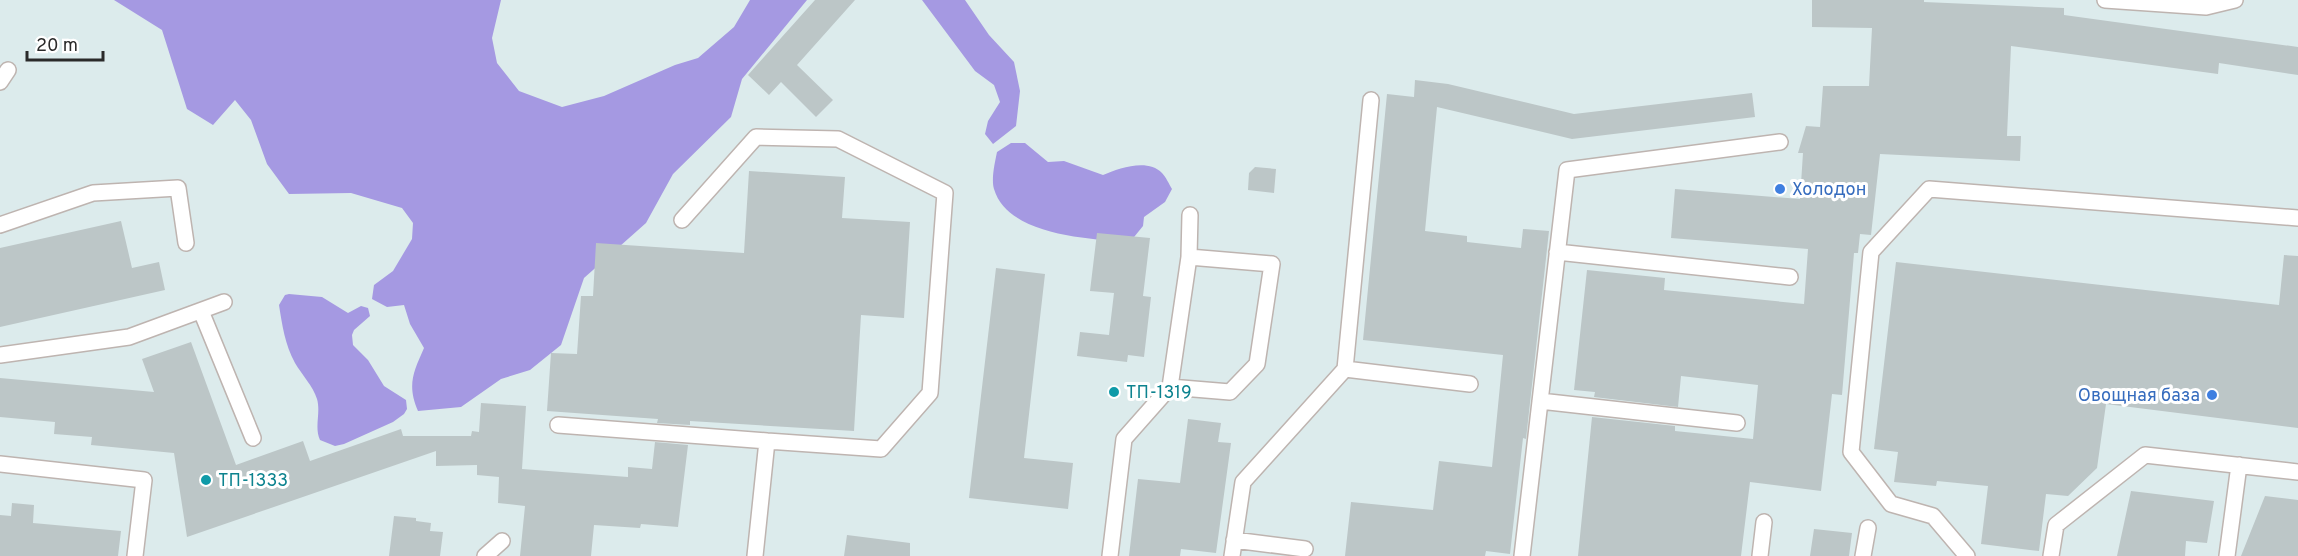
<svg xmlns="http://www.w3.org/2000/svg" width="2298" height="556" viewBox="0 0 2298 556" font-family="Overpass,sans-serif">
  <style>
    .green { fill: #a599e2 }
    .building { fill: #bcc6c7 }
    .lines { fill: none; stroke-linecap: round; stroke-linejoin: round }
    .lane-casing { stroke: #beb4b0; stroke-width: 18 }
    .lane { stroke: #fff; stroke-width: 15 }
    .shop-dot { fill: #3f7fe0; stroke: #fff; stroke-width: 2 }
    .culture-dot { fill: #0f9aa8; stroke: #fff; stroke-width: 2 }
    .labels { text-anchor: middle; stroke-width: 6; stroke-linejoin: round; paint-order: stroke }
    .shop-label { font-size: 18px; fill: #366cbe; stroke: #fff; text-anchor: start }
    .culture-label { font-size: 18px; fill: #0d838f; stroke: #fff; text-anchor: start }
  </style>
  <rect width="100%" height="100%" fill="#dcebec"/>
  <path class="green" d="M114 0H501L492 38 497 63 519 91 562 107 604 96 675 65 698 58 734 27 750 0H807L742 79 731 117 673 174 646 223 584 278 561 345 530 370 501 379 461 407 418 411C407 385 413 373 424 348L410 324 404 305 387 307 372 299 374 285 393 271 412 239 413 223 402 208 351 193 289 194 267 164 251 120 235 100 213 125 187 109 162 30Z
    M922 0H965L989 35 1014 62 1020 91 1016 126 993 144 985 134 988 121 1000 102 994 85 975 71Z
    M1011 143H1025L1048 162 1064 161 1103 175C1119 168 1148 158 1162 173 1166 177 1169 184 1172 189L1165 202 1144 217 1143 226 1130 242C1091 239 1008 236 994 189 991 179 995 162 997 152Z
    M289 294 322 297 348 313 361 306 368 308 370 316 354 330 352 335 353 345 368 360 384 386 406 400 407 409 404 414 393 422 344 444 335 446 320 440C314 427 321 413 317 399 313 386 302 375 295 363 285 345 282 324 279 305L285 295Z"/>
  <path class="building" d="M815 0H855L797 65 833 100 816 117 781 82 769 95 748 75Z
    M1812 0H1924V2L2064 8V15L2298 47V75L2219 63 2218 74 2011 46 2007 136H2021L2020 161 1880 154 1871 235 1860 234 1858 253H1854L1842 395 1832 394 1821 491 1750 482 1741 556H1578L1592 417 1675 426V431L1753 439 1758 385 1681 376 1678 407 1594 397 1595 392 1574 390 1587 270 1665 278 1664 290 1804 304 1808 249 1671 238 1675 189 1800 199 1803 153H1798L1806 126 1820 127 1823 86H1869L1872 28 1812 27Z
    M1415 80 1448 84 1574 114 1752 93 1755 117 1572 139 1437 107 1425 231 1467 236V242L1521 248 1523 229 1549 231 1526 439 1523 438 1510 554 1486 551 1485 556H1345L1351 502 1433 510 1439 461 1492 467 1503 355 1363 340 1387 94 1414 97Z
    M1255 167 1276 169 1274 193 1248 190 1249 173Z
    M749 171 845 177 842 218 910 222 904 318 861 315 854 431 690 421V425L657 423 658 419 547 411 551 353 577 354 581 296H593L596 243 744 253Z
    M121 221 132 268 159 262 165 290 0 327V248Z
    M1097 233 1150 238 1143 296 1151 297 1144 357 1128 355 1127 362 1077 356 1080 332 1109 335 1114 293 1090 291Z
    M2284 255 2298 256V428L2106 404 2097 468 2068 496 2046 494 2039 551 1981 544 1988 486 1937 481 1936 486 1894 482 1898 452 1874 449 1896 262 2279 305Z
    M996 268 1045 274 1024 458 1073 463 1068 509 969 498Z
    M191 342 236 465 303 441 310 461 401 429 403 436H471L472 431 479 432 481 403 526 406 522 469 628 477V467L652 469 655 442 688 445 678 527 641 524 640 528 594 525 591 556H520L525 506 498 503 499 477 477 475V465L436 466V451L187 537 174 453 91 445 92 437 54 434 55 422 0 417V378L154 392 142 359Z
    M1188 419 1221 423 1218 442 1231 443 1216 553 1181 549 1180 556H1129L1138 479 1180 483Z
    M2131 491 2214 501 2207 543 2186 541 2185 556H2117Z
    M2265 496 2298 500V556H2241Z
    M12 503 34 505 33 523 121 531 118 556H0V515L11 516Z
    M394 516 416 518V521L431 523 430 531 443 532 440 556H389Z
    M1814 529 1852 533 1849 556H1810Z
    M847 535 910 543V556H844Z"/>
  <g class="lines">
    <defs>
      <path id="lane" d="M2105 0 2206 7 2235 0
        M0 82 8 70
        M682 220 756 137 838 139 945 193 930 393 881 449 767 441
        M0 225 93 193 178 188 186 243
        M1557 252 1790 277
        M201 311 253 438
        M0 355 129 337 224 302
        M1345 369 1371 100
        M1170 387 1230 392 1257 364 1272 264 1189 257
        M1540 401 1737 423
        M558 425 767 441 755 556
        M0 464 144 480 135 556
        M1234 540 1305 549
        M485 556 502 541
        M1110 556 1124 439 1170 387 1189 257 1190 215
        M1232 556 1243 482 1345 369 1470 384
        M1522 556 1567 170 1780 142
        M1760 556 1764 522
        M1863 556 1868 528
        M1967 556 1933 516 1891 504 1851 452 1871 252 1929 189 2298 218
        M2051 556 2056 525 2145 455 2298 472
        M2227 556 2239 465"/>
    </defs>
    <use href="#lane" class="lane-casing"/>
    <use href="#lane" class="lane"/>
  </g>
  <g class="shop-dot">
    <circle cx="1780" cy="189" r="6"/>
    <circle cx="2212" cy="395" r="6"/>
  </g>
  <g class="culture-dot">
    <circle cx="1114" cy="392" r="6"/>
    <circle cx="206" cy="480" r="6"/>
  </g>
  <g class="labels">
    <g class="shop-label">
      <text x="1792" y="195">Холодон</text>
      <text x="2200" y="401" text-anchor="end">Овощная база</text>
    </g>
    <g class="culture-label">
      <text x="1126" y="398">ТП-1319</text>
      <text x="218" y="486">ТП-1333</text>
    </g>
  </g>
  <path d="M27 51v9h76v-9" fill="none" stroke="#2a2a2a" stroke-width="3"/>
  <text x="36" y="51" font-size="18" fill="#2a2a2a" stroke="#ffffff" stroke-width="4.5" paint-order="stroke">20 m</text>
</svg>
